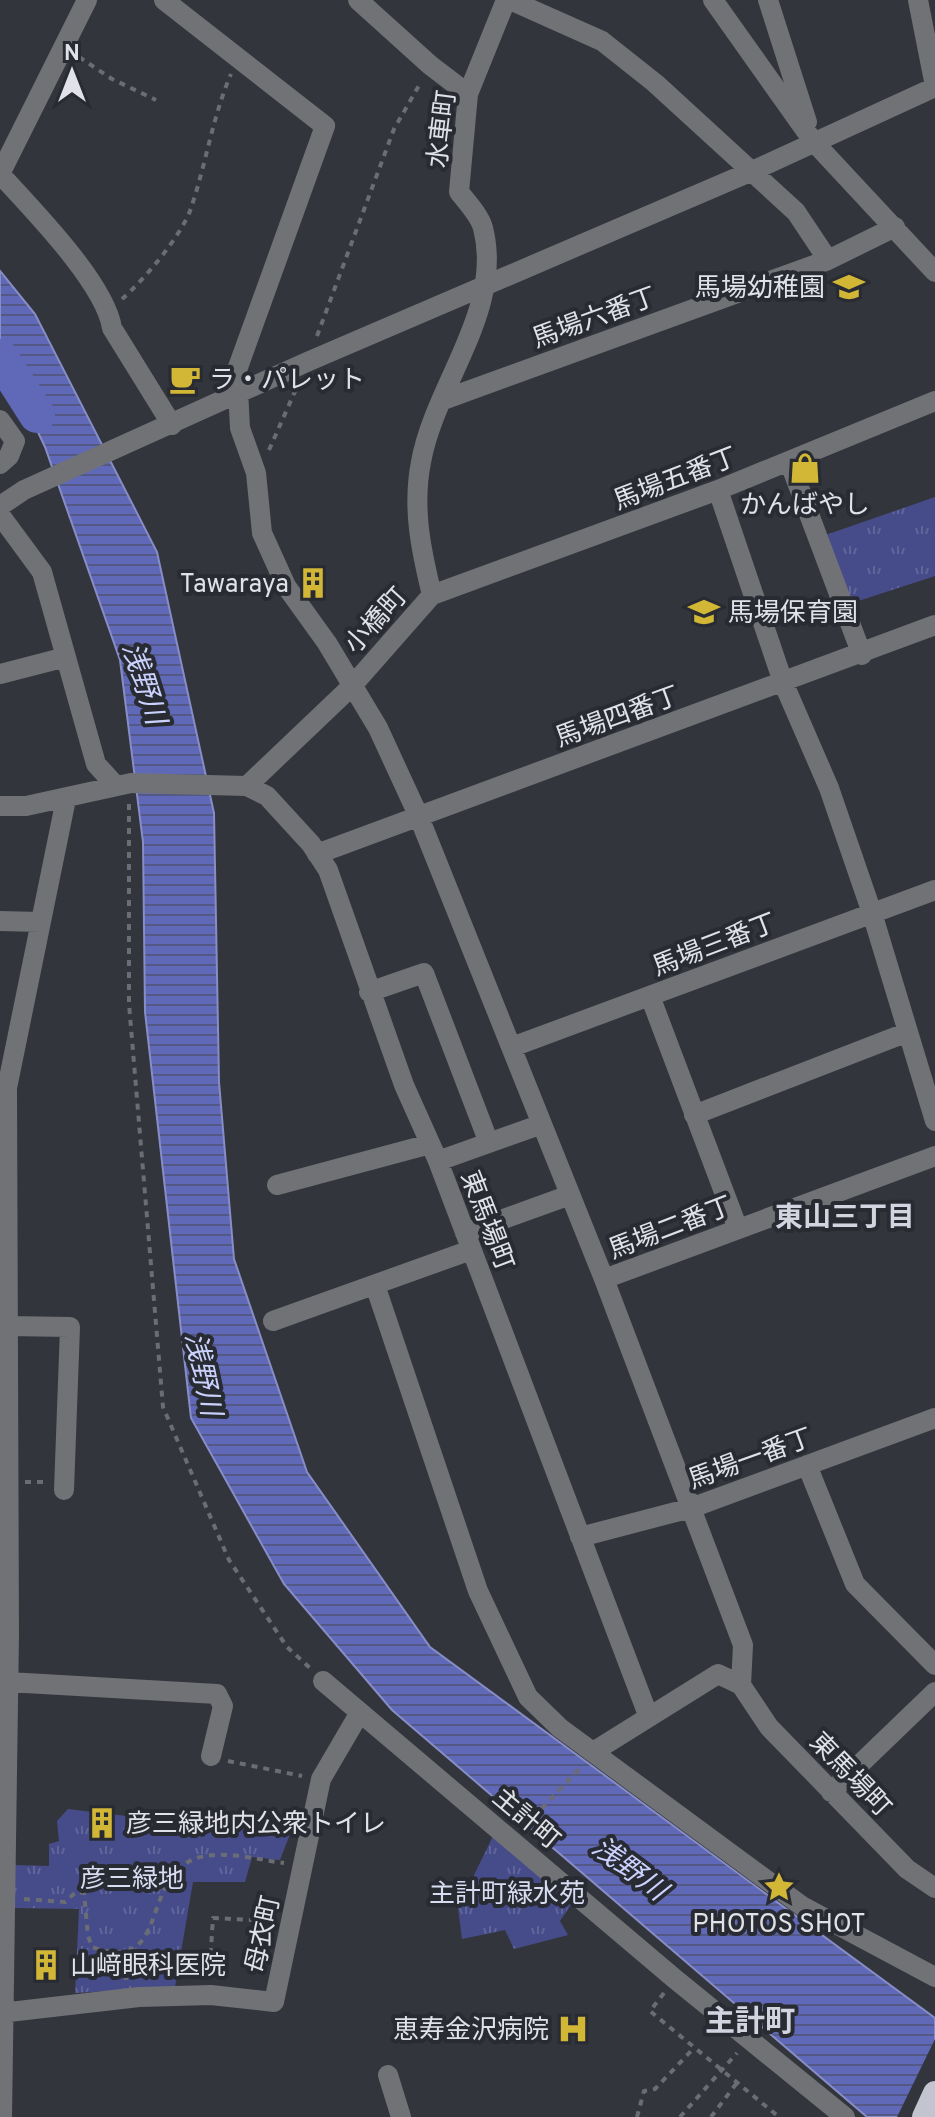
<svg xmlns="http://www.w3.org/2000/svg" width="935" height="2117" viewBox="0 0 935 2117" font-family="Overpass,'Noto Sans JP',sans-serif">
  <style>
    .park { fill: url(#park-tufts) }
    .water { fill: url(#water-rules); stroke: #878dc6; stroke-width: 2 }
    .pier { fill: #33353d }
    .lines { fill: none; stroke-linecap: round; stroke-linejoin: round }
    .river { stroke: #6069b7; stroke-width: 36 }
    .path { stroke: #6b6d74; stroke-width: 4; stroke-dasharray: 6 6; stroke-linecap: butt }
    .minor { stroke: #717276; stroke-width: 20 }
    .highway { stroke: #c2c5cf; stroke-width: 24 }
    .labels { text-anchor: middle; stroke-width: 8; stroke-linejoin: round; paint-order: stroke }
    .street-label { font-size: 26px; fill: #e1e2e8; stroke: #292b33 }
    .poi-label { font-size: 26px; fill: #e1e2e8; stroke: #292b33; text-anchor: start }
    .park-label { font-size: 26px; fill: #d7dcf1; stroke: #292b33 }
    .water-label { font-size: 28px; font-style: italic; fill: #c9d1fc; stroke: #292b33 }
    .neighbourhood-label { font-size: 28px; font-weight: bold; fill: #d2d4df; stroke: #292b33 }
    .quarter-label { font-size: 30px; font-weight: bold; fill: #d2d4df; stroke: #292b33 }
  </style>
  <defs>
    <pattern id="park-tufts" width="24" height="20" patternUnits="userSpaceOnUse" patternTransform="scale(2)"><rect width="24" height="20" fill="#464c89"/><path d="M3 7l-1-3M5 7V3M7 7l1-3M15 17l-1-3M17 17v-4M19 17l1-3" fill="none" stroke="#60669a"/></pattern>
    <pattern id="water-rules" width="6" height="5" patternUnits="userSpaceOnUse" patternTransform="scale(2)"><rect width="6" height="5" fill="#6069b7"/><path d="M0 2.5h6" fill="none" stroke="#535884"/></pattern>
  </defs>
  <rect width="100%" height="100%" fill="#33353d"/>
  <path class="park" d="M935 497V576L843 606 817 538Z
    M68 1809C142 1819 216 1824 290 1834L280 1860 252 1857 245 1882H193L175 1987 75 1993 79 1909 15 1908 14 1865 49 1866V1844L59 1841 57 1821Z
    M494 1834 574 1900 560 1921 568 1935 514 1949 505 1930 462 1939 458 1908Z"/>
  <path class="water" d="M0 271 35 314 157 552 214 813 219 1082 234 1259 307 1472 430 1647 935 2018V2117H867L392 1710 284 1584 191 1418 145 1012 143 842 120 660 45 447 0 352Z"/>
  <path class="pier" d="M935 2039V2117H897Z"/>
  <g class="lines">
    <path class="river" d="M0 357 37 415"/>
    <path class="path" d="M79 57 112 79 156 100
      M122 299C144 280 180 237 190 211 206 165 212 118 231 74
      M317 336 394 129 421 82
      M269 450 296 389
      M129 804V1004L163 1407 229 1560 287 1647 310 1668
      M25 1482H45
      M228 1761 302 1776
      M525 1826 582 1766
      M24 1899 65 1902 76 1892 84 1893 88 1936 92 1947C169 1975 140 1884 192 1860 218 1848 258 1860 284 1863
      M125 1953 126 1980
      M209 1978 213 1918 272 1921
      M664 1993 650 2011 779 2117
      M637 2117 644 2091 655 2089 693 2049
      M680 2117 737 2053
      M711 2117 736 2084"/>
    <path class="minor" d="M164 0 325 126 237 370 240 428 256 473 262 533 286 586 327 643 378 728 419 817 604 1279 743 1645 741 1685
      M358 0 430 65 468 94
      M510 0 602 41 655 83 796 212 828 260
      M713 0 813 141 935 272
      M768 0 807 122
      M918 0 935 86
      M0 174C32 209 105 283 112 328L172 425
      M0 174 87 0
      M443 400 828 260 895 227
      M0 420 15 441 9 456 0 464
      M789 461 862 655
      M718 490 783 682 829 788 872 913 935 1121
      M0 506 24 490 307 362 750 172 935 87
      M0 515 42 572 96 764 116 786
      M432 595C421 550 412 508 421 462 435 384 504 310 483 228 480 216 467 202 459 192L468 94 506 0
      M0 674 66 657
      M247 786 352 686 432 595 718 490 935 401
      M0 806H26L131 783 247 786 267 796 311 844 328 870 404 1085 438 1161 648 1715
      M317 854 935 625
      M0 921 40 922
      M369 992 424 973 489 1143
      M650 996 738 1229
      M512 1047 935 890
      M694 1115 908 1032
      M438 1161 542 1124
      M277 1185 430 1144
      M465 1233 570 1195
      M604 1279 935 1156
      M375 1285 478 1591 528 1697 560 1728 802 1906 935 1977
      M273 1321 471 1250
      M7 1326 70 1327 64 1490
      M807 1465 855 1584 935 1665
      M580 1537 691 1508 935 1418
      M323 1681 675 1979 845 2117
      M8 1682 217 1694 223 1706 211 1756
      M741 1685 769 1727 907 1869 935 1888
      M593 1752 718 1674 741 1685
      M831 1792 935 1692
      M0 2013 139 1997 211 1995 274 2002 321 1779 359 1714
      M388 2075 401 2117
      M2 2117 9 1634 7 1088 66 799"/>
    <path class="highway" d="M924 2117 935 2093"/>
  </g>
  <defs>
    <symbol id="school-bare" viewBox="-9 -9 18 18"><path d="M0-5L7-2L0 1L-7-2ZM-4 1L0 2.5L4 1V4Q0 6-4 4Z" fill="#d2b736" stroke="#292b33" stroke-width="2.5" paint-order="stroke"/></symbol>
    <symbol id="cafe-bare" viewBox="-9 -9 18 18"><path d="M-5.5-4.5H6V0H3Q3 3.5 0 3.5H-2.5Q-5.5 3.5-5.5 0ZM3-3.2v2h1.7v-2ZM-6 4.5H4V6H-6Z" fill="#d2b736" stroke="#292b33" stroke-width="2.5" paint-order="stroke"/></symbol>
    <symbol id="shop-bare" viewBox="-9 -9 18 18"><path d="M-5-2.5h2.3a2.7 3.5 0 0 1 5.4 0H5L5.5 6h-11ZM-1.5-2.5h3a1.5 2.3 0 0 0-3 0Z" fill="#d2b736" stroke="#292b33" stroke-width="2.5" paint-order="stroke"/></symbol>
    <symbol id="building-bare" viewBox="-9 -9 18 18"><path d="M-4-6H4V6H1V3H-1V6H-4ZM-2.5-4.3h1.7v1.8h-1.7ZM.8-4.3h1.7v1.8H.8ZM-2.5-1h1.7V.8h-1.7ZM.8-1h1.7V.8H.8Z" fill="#d2b736" stroke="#292b33" stroke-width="2.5" paint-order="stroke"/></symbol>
    <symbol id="sight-bare" viewBox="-9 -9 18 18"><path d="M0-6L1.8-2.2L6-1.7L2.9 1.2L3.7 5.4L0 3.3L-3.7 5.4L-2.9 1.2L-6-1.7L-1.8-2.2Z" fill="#d2b736" stroke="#292b33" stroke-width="2.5" paint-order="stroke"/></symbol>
    <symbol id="hospital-bare" viewBox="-9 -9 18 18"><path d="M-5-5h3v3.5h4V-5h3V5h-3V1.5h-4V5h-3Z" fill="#d2b736" stroke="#292b33" stroke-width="2.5" paint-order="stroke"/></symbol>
  </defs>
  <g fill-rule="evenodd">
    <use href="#school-bare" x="827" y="265" width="44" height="44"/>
    <use href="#cafe-bare" x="163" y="357" width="44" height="44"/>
    <use href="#shop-bare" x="783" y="446" width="44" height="44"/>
    <use href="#building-bare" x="291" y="561" width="44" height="44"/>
    <use href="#school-bare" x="682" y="590" width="44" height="44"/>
    <use href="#building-bare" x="80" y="1801" width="44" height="44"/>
    <use href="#sight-bare" x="757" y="1865" width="44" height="44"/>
    <use href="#building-bare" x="24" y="1943" width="44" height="44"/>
    <use href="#hospital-bare" x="551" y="2007" width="44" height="44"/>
  </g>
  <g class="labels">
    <g class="street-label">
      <text transform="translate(441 129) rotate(-83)" y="9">水車町</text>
      <text transform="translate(594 317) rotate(-20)" y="9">馬場六番丁</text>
      <text transform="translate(675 478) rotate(-21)" y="9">馬場五番丁</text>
      <text transform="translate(375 620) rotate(-48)" y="9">小橋町</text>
      <text transform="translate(617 716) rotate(-20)" y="9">馬場四番丁</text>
      <text transform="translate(714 944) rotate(-21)" y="9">馬場三番丁</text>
      <text transform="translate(488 1220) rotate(69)" y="9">東馬場町</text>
      <text transform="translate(670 1227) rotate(-21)" y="9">馬場二番丁</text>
      <text transform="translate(750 1458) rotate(-20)" y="9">馬場一番丁</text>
      <text transform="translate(851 1774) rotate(46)" y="9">東馬場町</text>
      <text transform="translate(527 1818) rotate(40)" y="9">主計町</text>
      <text transform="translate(262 1934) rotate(-78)" y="9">母衣町</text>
    </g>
    <g class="poi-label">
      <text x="825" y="296" text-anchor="end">馬場幼稚園</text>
      <text x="209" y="388">ラ・パレット</text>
      <text x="805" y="513" text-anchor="middle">かんばやし</text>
      <text x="289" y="592" text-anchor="end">Tawaraya</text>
      <text x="728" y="621">馬場保育園</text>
      <text x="126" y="1832">彦三緑地内公衆トイレ</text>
      <text x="779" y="1932" text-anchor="middle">PHOTOS SHOT</text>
      <text x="70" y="1974">山﨑眼科医院</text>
      <text x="549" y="2038" text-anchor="end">恵寿金沢病院</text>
    </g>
    <g class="park-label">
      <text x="132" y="1887">彦三緑地</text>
      <text x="507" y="1902">主計町緑水苑</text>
    </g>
    <g class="water-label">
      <text transform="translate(145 683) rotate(72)" y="10">浅野川</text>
      <text transform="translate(204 1374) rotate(78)" y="10">浅野川</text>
      <text transform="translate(630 1868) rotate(37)" y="10">浅野川</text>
    </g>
    <g class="neighbourhood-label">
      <text x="845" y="1226">東山三丁目</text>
    </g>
    <g class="quarter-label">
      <text x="750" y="2031">主計町</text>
    </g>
  </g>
  <g transform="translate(72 72)" stroke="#292b33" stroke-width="6" paint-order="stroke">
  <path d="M0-6L14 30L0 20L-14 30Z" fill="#e1e2e8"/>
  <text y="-12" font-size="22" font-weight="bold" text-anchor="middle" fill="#e1e2e8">N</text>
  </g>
</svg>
